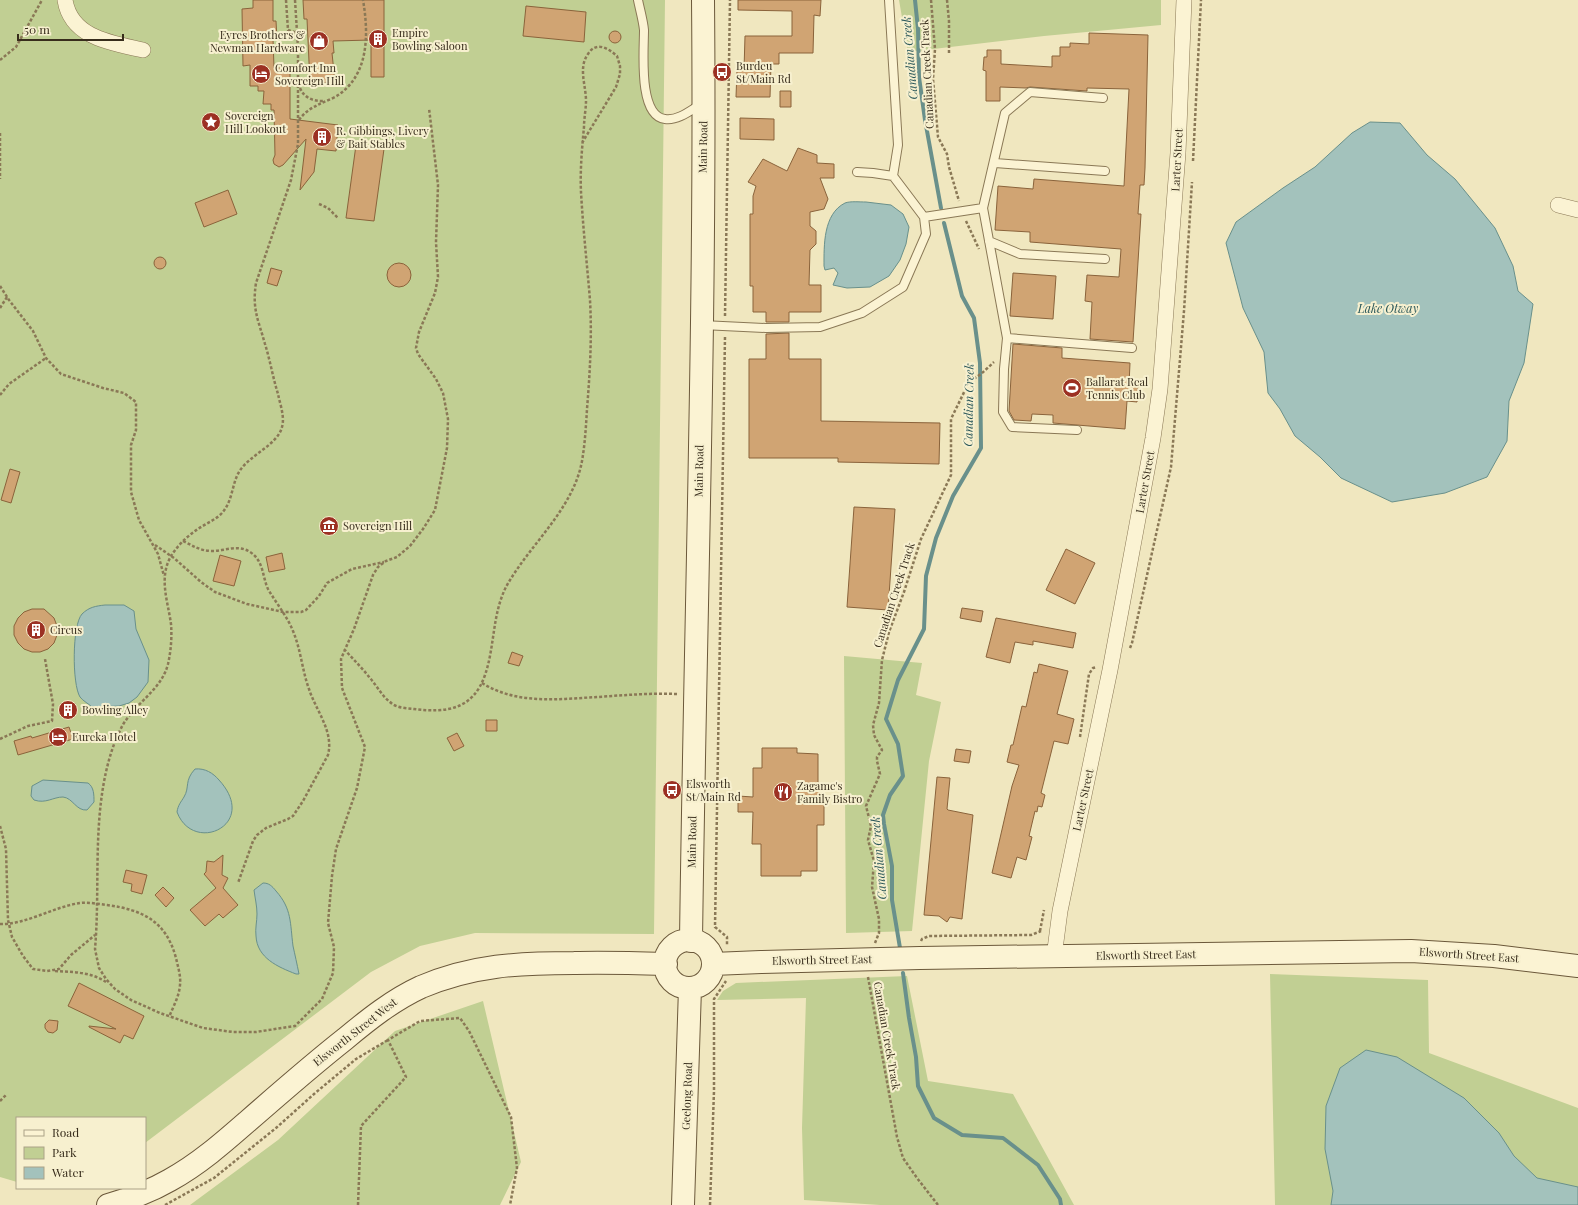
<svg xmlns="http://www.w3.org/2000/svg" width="1578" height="1205" viewBox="0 0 1578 1205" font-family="'Playfair Display',serif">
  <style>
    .green { fill: #c1cf93 }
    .water { fill: #a3c2bc; stroke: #69908b }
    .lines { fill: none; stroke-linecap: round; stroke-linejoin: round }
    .stream { stroke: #69908b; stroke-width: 4 }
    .building { fill: #d0a473; stroke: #8a633b }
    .lane-casing { stroke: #8a7856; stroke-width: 10 }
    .street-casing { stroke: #8a7856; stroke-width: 16 }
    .secondary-casing { stroke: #6b583a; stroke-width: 24 }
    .path { stroke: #8a7856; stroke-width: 2.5; stroke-dasharray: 3 2; stroke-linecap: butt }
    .lane { stroke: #fbf3d3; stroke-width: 8 }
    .street { stroke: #fbf3d3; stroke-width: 15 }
    .secondary { stroke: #fbf3d3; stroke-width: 22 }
    .labels { text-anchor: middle; stroke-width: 4; stroke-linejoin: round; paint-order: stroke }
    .poi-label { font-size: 11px; fill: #382d1c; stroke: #f7f0cf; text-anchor: start }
    .street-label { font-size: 11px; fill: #382d1c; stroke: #f7f0cf }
    .water-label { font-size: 12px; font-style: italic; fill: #2a5759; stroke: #f7f0cf }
  </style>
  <rect width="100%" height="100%" fill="#f0e7bf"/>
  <path class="green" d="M0 0H665L654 934 475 933 420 946 371 972 145 1143V1118H17V1182L0 1177Z
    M899 0H1161V25L1044 36 908 52Z
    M844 656 922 663 916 695 941 702 929 761 912 931 846 933Z
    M1270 974 1428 980 1429 1053 1578 1108V1205H1275Z
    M907 976 928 1081 1013 1094 1074 1205H880L804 1200 802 1128 806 998 717 1000 723 991 736 983Z
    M483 1001 521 1162 500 1205H190L278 1140 395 1031Z"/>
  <path class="water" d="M1370 122 1400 123 1427 155 1455 179 1495 228 1513 266 1518 291 1533 304 1524 363 1509 401 1507 441 1487 477 1445 493 1392 502 1341 478 1320 457 1295 436 1280 409 1268 393 1264 352 1243 308 1226 243 1236 222 1283 188 1315 167 1352 133Z
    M866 202 891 205 903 214 909 227 906 244 900 260 889 276 870 287 847 288 833 285 838 273 834 268 825 270 824 266C824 246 823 214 845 203 850 201 860 202 866 202Z
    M105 605H124L134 611 136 629 149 660 148 682 137 697 129 703 119 706 92 707C89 704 83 701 80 697 72 684 72 625 82 614 89 607 96 606 105 605Z
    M195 769C205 768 213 773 219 780 260 825 193 855 177 812 178 805 181 802 184 797 190 787 184 781 195 769Z
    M43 780 88 783C94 787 94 795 94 802L87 810C76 811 73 798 63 797 53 797 46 804 34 800L31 796 32 786Z
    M263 883C269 883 272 886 276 891 292 909 290 923 293 946 295 955 297 964 299 974H296C278 967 257 958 256 936 255 929 257 921 257 914 257 906 255 898 254 890Z
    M1366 1050 1397 1057 1464 1098 1499 1133 1514 1156 1537 1178 1578 1187V1205H1331L1333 1191 1325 1149 1326 1106 1340 1068Z"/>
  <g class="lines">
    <path class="stream" d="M915 0 918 29 919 77 925 120 941 208
      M900 948 892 900V866L884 824 883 815 890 795 903 776 898 744 886 719 898 680 924 629 926 576 936 538 953 496 981 448 980 363 974 318 962 296 944 223
      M903 973 909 1018 916 1057 918 1086 934 1118 962 1135 1003 1138 1038 1165 1060 1199 1061 1205"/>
  </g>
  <path class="building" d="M253 0H273V21H276L277 39H273L274 68H290V119L338 125 336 151 317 149 314 172 300 190 306 139 283 165 279 167 274 164 273 160 275 155 274 110H271V104H263L264 91H258V86H250V65L243 66 242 9 253 8Z
    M303 0H384V77H371V40L333 41 334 53H332L335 82 310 83 307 19H304Z
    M738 0H821L820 16 814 15 813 53H779V64H771L770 97H736L737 70H744L745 36H792V11L738 10Z
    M526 6 586 12 584 42 523 36Z
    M609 37a6 6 0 1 1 12 0a6 6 0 1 1-12 0Z
    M1089 33 1148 35 1145 168 1144 185H1140L1138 214H1141L1133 342 1090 339 1092 302 1085 301 1087 275 1119 277 1121 249 1030 242V232L995 230 998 186 1033 189 1034 179 1124 186 1129 89 1087 88V91L1030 87 1026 88 1000 87V101H986V71L983 70 984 57H987V50H1001V64L1052 67V56H1060V47H1070V43L1089 44Z
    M780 91H791V107H780Z
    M740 118 774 119V140L740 139Z
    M356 145 384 149 374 221 346 218Z
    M798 148 817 155V163L834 164V178H820L828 199 824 209 810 212V226L816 231V244L810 250 809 285H821V312H789V322H766V312H753V286H750V214H753V196L756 186 748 182 763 159 787 171Z
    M228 190 237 214 204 227 195 203Z
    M154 263a6 6 0 1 1 12 0a6 6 0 1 1-12 0Z
    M387 275a12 12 0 1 1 24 0a12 12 0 1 1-24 0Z
    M271 268 282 271 277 286 267 283Z
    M1013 273 1056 276 1053 319 1010 316Z
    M789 333V359H821V421L940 423 939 464 838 462V458H749V359H766V334Z
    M1013 344 1062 348V358L1130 363 1129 385 1138 386 1137 402 1127 401 1125 429 1053 423V415L1032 414 1031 421 1014 420 1009 411Z
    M10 469 20 472 11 503 1 500Z
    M854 507 895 509 888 610 847 607Z
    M1066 549 1095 563 1075 604 1046 590Z
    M282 553 285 569 269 572 266 557Z
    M220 555 241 561 234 586 213 581Z
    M962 608 983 611 981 622 960 618Z
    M32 609H44L54 618 57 626V635L54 643 48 649 40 652H32L24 649 18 643 14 635V626L18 618 24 612Z
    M996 618 1076 633 1073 648 1033 641V645L1015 642 1010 663 986 657Z
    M512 652 523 656 519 666 508 663Z
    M1039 664 1068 671 1057 714 1074 719 1068 744 1054 741 1041 793 1045 795 1042 807 1038 806 1037 812 1035 811 1029 836 1032 837 1026 860 1017 857 1011 878 992 873 1012 786 1019 765 1007 762 1011 745H1013L1022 706 1026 707 1034 672 1037 673Z
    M486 720H497V731H486Z
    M69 727 73 739 18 755 14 741 31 736 32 738Z
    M457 733 464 746 454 751 447 738Z
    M762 748H797V753L818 754V787H824V825H817V871H801V876H761V844H752L753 812H738V796L753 797V768H762Z
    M956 749 971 751 969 763 954 761Z
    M937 777 950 778 947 809 948 810 973 815 962 919 950 917 947 922 939 916 924 915Z
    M223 855 222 875 228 878 223 888 238 905 223 918 219 914 205 926 190 910 216 888 204 874 206 872 207 861 214 862Z
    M126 870 147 875 142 894 131 891 132 884 123 882Z
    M163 887 174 898 166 907 155 895Z
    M79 983 144 1016 133 1039 124 1035 120 1043 89 1027V1026L116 1029 68 1006Z
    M49 1020 58 1021 57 1030 53 1033 48 1032 45 1028V1024Z"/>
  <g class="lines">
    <defs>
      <path id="lane" d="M638 0C640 10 643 20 644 30 644 51 638 116 665 119 678 121 691 110 701 104
        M889 0 898 145 893 176
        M995 163 1105 171
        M983 208 1005 113 1030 92 1103 98
        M924 217 983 208 1007 338 1132 348
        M989 241 1020 254 1105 259
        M702 325 766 328 820 327 862 313 903 287 926 234 924 217 893 176 873 173 857 172
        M1007 338 1004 369 1003 412 1012 427 1077 430"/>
      <path id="street" d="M65 0C71 38 112 43 143 50
        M1558 205 1578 210
        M1054 957 1060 911 1110 670 1153 438 1160 389 1178 153 1184 0"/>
      <path id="secondary" d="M665 964a24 24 0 1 1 48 0a24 24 0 1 1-48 0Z
        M691 941C695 627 706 314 703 0
        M713 964 761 962 920 958 1411 951 1494 956 1578 966
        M108 1205C130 1199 151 1191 170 1180 199 1164 224 1142 248 1121 280 1093 312 1065 345 1039 369 1019 393 1000 421 987 473 965 519 963 574 963 604 962 635 963 666 964
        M683 1205 690 988"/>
    </defs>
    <use href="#lane" class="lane-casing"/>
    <use href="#street" class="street-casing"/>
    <use href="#secondary" class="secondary-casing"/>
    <path class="path" d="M286 0 288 30 297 33
      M295 0 298 48V144L291 180 256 283C252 309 258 319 265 344 270 360 273 378 278 394 280 404 285 417 282 427 278 444 252 454 241 469 231 482 234 502 220 515 213 521 205 524 198 529 187 536 176 547 170 558 159 579 168 602 171 624 172 637 171 651 168 664 162 688 140 700 126 720 122 725 119 733 116 739 90 805 101 880 95 949L99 968 106 979 115 989 131 1000 160 1013 203 1028 233 1032H256L295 1026 322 999 333 973 334 947 328 923 332 876 336 849 357 788 365 747 342 688 341 659 354 629 373 575 378 567 386 561 397 557 410 546 423 529 435 510 447 448 448 419 443 393 436 379 418 354 416 348 419 332 435 293 438 277 436 242 438 185 429 108
      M931 0 935 49 933 79 938 137 947 154 949 167 959 201
      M947 0 949 21V53
      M0 60 16 47 42 0
      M300 88C304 98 313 101 323 101
      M299 120C308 107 321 104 335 97 369 77 369 35 363 0
      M0 133V179
      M1193 161 1201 0
      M319 204 328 208 338 218
      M966 221 979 249
      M0 286 9 300 33 331 46 358 61 374 103 388 124 393 136 402V430L131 445V492L139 520 158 554 164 576
      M0 308 7 297
      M725 316 730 0
      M725 337 715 927 727 937V946
      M0 395 9 384 46 358
      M183 541C193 546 201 551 212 551 225 551 238 544 250 552 264 561 262 576 268 589 276 603 287 616 293 631 301 650 302 670 309 689 316 711 334 731 328 755L303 801 293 816 288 819 266 828 257 835 253 841 238 883
      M155 545 174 558 201 582 215 592 247 604 283 612H301L306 610 319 596 327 583 352 569 384 562
      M1130 648 1132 643 1171 467 1184 311 1192 182
      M344 649C353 659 362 668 370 678 377 686 382 696 390 702 396 708 406 708 414 709 446 713 473 710 485 675 495 646 492 615 506 587 529 545 573 510 582 461 585 444 586 426 587 409 590 372 592 337 590 300 587 264 583 228 581 192 580 170 582 148 584 127 584 118 586 109 586 101 586 85 578 68 588 54 596 41 608 48 617 56L620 66V74L616 87 582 143
      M482 683C517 705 559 699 598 697 625 695 651 693 677 694
      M1080 737 1089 674 1093 668 1097 667
      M0 739 28 726 52 721 53 704 45 659
      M0 826 6 849 8 920 12 937 23 956 33 969 47 971 59 969 71 955 95 935
      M0 924C25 925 53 907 80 903 89 902 98 904 107 905 143 910 166 921 176 958 178 967 181 976 180 985 179 997 173 1007 169 1017
      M1040 931 1044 910
      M921 941 922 939 929 936 1031 935 1041 931
      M875 943 879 933V919L872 887 874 861 868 840 871 826 866 806 880 774 877 761V757L882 750 874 735 873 725 879 703 882 660 889 632 904 592 921 539 951 475V419L969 382 981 374 994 362
      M55 971C73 972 91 972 106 982
      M868 977 897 1137 903 1158 917 1178 938 1205
      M0 1101 6 1095
      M165 1205 214 1178 276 1128 314 1094 356 1059 388 1040
      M358 1205 361 1126 406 1077 388 1040 420 1021 460 1018 469 1031 511 1117 517 1168 510 1205
      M710 1205 714 1091V999L726 981"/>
    <use href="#lane" class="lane"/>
    <use href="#street" class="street"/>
    <use href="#secondary" class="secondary"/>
  </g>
  <defs>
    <symbol id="building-disc" viewBox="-11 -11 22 22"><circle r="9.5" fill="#9c3023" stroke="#f7f0cf"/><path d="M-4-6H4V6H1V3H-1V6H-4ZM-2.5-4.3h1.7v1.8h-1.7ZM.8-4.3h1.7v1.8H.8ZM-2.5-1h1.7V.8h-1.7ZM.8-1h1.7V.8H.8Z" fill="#fff"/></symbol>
    <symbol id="shop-disc" viewBox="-11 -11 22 22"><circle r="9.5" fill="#9c3023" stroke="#f7f0cf"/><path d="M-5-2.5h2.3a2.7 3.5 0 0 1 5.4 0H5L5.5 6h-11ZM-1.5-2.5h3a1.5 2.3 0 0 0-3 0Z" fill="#fff"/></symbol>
    <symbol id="bus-disc" viewBox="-11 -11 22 22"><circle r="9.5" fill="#9c3023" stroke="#f7f0cf"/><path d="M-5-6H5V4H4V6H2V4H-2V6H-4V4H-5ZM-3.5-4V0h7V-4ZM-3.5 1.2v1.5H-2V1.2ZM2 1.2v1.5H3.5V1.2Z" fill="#fff"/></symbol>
    <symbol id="hotel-disc" viewBox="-11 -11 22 22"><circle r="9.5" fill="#9c3023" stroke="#f7f0cf"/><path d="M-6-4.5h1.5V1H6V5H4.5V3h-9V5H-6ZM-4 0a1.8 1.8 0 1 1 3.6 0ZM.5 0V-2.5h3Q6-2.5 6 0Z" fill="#fff"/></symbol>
    <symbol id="sight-disc" viewBox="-11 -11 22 22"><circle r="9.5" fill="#9c3023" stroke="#f7f0cf"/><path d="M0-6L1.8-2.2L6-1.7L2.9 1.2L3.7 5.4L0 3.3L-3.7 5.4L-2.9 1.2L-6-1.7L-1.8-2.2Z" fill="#fff"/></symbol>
    <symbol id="stadium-disc" viewBox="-11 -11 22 22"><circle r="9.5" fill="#9c3023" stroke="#f7f0cf"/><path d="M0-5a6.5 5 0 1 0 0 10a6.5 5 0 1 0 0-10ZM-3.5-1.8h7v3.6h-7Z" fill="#fff"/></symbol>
    <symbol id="museum-disc" viewBox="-11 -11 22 22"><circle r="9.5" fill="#9c3023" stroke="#f7f0cf"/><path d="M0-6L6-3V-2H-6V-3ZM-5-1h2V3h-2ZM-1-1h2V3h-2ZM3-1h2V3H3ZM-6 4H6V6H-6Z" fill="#fff"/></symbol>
    <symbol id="restaurant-disc" viewBox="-11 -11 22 22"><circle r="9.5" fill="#9c3023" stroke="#f7f0cf"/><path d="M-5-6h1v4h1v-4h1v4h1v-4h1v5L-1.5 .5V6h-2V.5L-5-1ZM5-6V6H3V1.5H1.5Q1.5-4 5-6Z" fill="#fff"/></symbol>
  </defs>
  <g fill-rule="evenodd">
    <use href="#building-disc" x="367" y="28" width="22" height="22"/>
    <use href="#shop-disc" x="308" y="30" width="22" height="22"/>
    <use href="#bus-disc" x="711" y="61" width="22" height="22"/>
    <use href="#hotel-disc" x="250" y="63" width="22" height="22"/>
    <use href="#sight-disc" x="200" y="111" width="22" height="22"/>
    <use href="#building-disc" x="311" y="126" width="22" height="22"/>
    <use href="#stadium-disc" x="1061" y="377" width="22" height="22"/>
    <use href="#museum-disc" x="318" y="515" width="22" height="22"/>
    <use href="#building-disc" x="25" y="619" width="22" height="22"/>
    <use href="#building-disc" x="57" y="699" width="22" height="22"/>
    <use href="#hotel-disc" x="47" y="726" width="22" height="22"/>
    <use href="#bus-disc" x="661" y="779" width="22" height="22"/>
    <use href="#restaurant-disc" x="772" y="781" width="22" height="22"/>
  </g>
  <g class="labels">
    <g class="poi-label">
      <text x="392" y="37">Empire<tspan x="392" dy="13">Bowling Saloon</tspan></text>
      <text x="305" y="39" text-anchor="end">Eyres Brothers &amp;<tspan x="305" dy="13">Newman Hardware</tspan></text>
      <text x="736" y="70">Burdeu<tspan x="736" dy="13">St/Main Rd</tspan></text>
      <text x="275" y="72">Comfort Inn<tspan x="275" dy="13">Sovereign Hill</tspan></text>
      <text x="225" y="120">Sovereign<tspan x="225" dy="13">Hill Lookout</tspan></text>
      <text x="336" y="135">R. Gibbings, Livery<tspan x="336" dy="13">&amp; Bait Stables</tspan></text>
      <text x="1086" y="386">Ballarat Real<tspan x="1086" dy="13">Tennis Club</tspan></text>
      <text x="343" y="530">Sovereign Hill</text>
      <text x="50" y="634">Circus</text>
      <text x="82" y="714">Bowling Alley</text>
      <text x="72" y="741">Eureka Hotel</text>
      <text x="686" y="788">Elsworth<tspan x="686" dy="13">St/Main Rd</tspan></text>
      <text x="797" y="790">Zagame's<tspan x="797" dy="13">Family Bistro</tspan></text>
    </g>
    <g class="street-label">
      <text transform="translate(927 74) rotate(-93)" y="4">Canadian Creek Track</text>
      <text transform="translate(703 147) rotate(-89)" y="4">Main Road</text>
      <text transform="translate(1177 160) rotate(-87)" y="4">Larter Street</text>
      <text transform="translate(699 471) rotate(-89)" y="4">Main Road</text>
      <text transform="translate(1145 482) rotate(-80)" y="4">Larter Street</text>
      <text transform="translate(894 595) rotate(-72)" y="4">Canadian Creek Track</text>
      <text transform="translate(1083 800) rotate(-78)" y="4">Larter Street</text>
      <text transform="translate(692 842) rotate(-89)" y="4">Main Road</text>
      <text transform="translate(1146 955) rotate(-1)" y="4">Elsworth Street East</text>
      <text transform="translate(1469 955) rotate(4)" y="4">Elsworth Street East</text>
      <text transform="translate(822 960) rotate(-1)" y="4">Elsworth Street East</text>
      <text transform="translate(355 1032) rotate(-38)" y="4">Elsworth Street West</text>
      <text transform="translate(887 1036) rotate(80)" y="4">Canadian Creek Track</text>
      <text transform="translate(687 1096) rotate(-88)" y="4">Geelong Road</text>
    </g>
    <g class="water-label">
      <text transform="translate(910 58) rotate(-95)" y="4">Canadian Creek</text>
      <text x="1388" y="313">Lake Otway</text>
      <text transform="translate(969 405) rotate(-89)" y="4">Canadian Creek</text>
      <text transform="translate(879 858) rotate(-95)" y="4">Canadian Creek</text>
    </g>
  </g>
  <rect x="16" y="1117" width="130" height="72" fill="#f7f0cf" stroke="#aba287"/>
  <rect x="24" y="1130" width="20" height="6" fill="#fbf3d3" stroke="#aba287"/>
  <text x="52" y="1137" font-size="12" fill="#382d1c">Road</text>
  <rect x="24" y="1147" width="20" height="12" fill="#c1cf93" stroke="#aba287"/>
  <text x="52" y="1157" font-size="12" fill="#382d1c">Park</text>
  <rect x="24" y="1167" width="20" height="12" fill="#a3c2bc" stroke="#aba287"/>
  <text x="52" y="1177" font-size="12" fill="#382d1c">Water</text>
  <path d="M18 34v6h105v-6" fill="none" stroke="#382d1c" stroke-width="2"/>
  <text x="24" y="34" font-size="12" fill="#382d1c" stroke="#f7f0cf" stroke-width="3" paint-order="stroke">50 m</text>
</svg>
